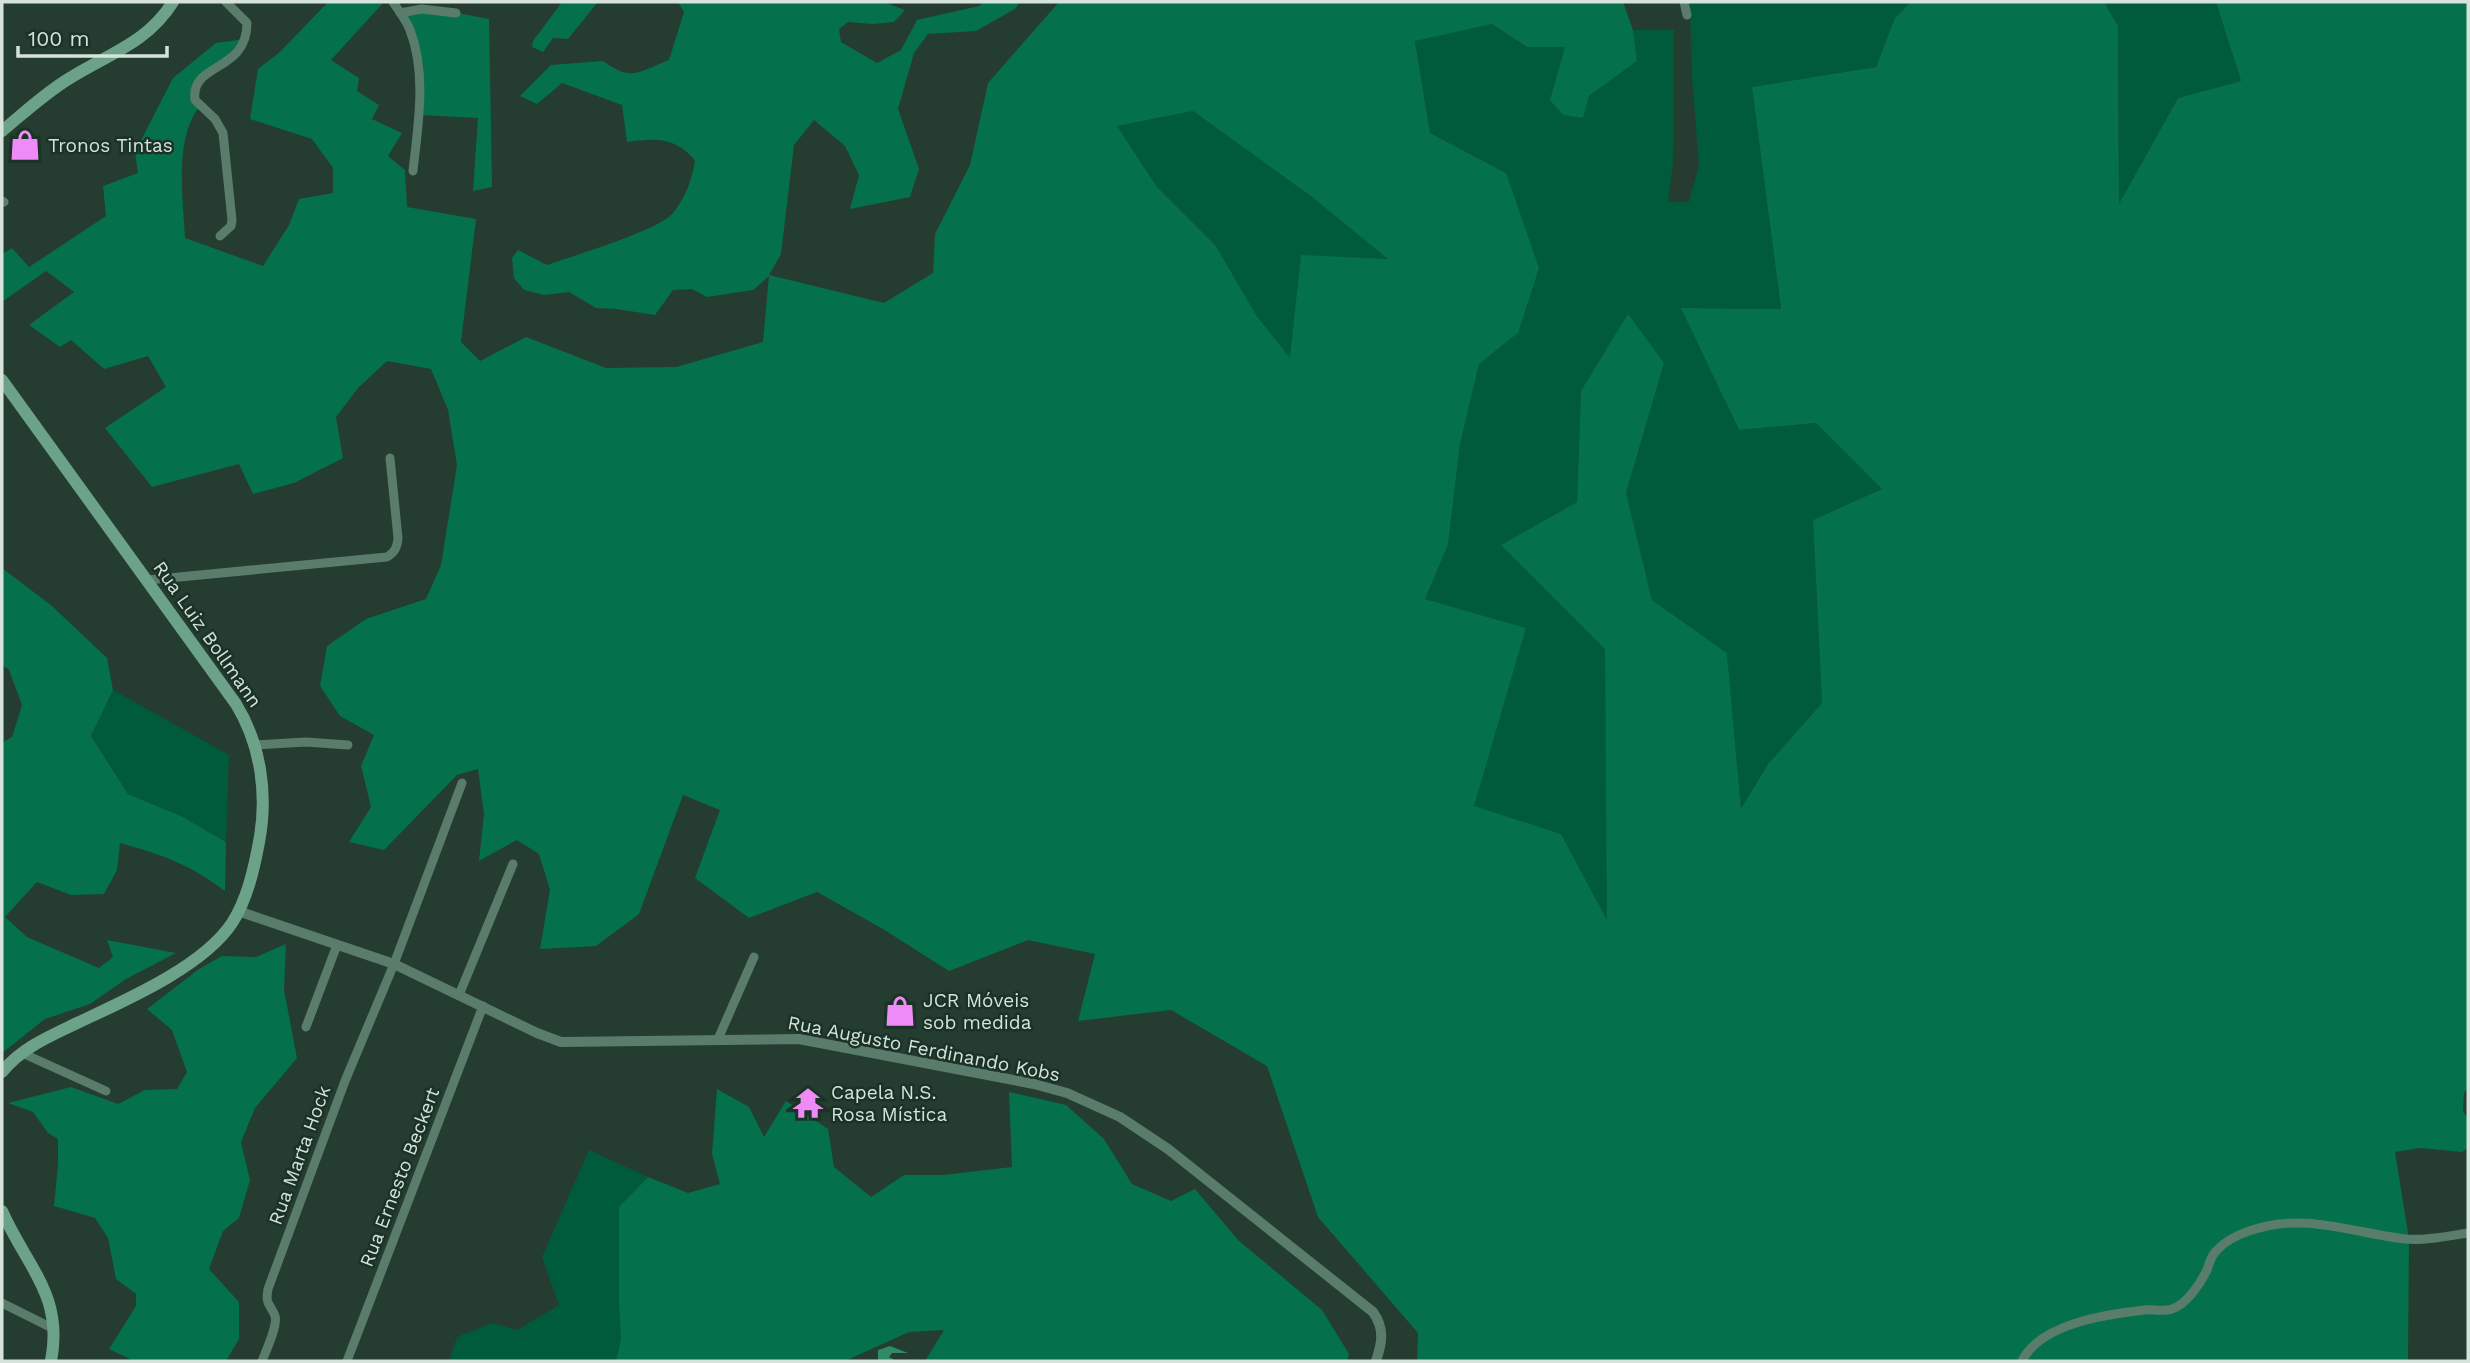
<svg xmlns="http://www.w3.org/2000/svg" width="2470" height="1363" viewBox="0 0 2470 1363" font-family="'Work Sans',sans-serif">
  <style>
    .green { fill: #005b3d }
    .forest { fill: #04704c; fill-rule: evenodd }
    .water { fill: #2f8a65 }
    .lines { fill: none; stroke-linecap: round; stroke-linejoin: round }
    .minor { stroke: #5a7c6b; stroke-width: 9 }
    .tertiary { stroke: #5a7c6b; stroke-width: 10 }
    .secondary { stroke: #6ca388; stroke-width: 12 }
    .labels { text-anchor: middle; stroke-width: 5; stroke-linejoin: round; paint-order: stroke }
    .poi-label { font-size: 19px; fill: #d5e3db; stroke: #1b3227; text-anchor: start }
    .street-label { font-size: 19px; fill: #d5e3db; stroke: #1b3227 }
  </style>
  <rect width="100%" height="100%" fill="#253c31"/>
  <path class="green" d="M1690 2H1911L1895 19 1876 67 1752 87 1781 309 1682 308 1739 430 1816 423 1883 489 1813 520 1822 703 1768 764 1741 810 1727 653 1652 600 1626 493 1664 363 1581 391 1577 502 1501 545 1605 649 1608 922 1561 834 1473 807 1526 628 1425 599 1448 545 1460 444 1479 364 1518 333 1506 173 1430 133 1415 40 1492 24 1527 47H1566L1583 118 1589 96 1637 61 1633 30H1674L1673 163 1668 202H1689L1699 165 1692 78Z
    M2104 2H2216L2241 81 2178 98 2119 205 2118 26Z
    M1193 111 1312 197 1389 259 1290 359 1256 315 1216 246 1157 187 1117 126Z
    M113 690 229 755 226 842 181 816 128 794 91 736Z
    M589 1150 648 1177 619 1207V1303L621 1339 616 1361H449L457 1337 492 1323 517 1330 559 1305 542 1257Z"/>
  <path class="forest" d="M328 2H384L331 60 359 78 357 91 379 105 372 119 402 133 388 156 405 170 407 207 476 219 461 342 480 361 526 337 606 368 676 367 763 342 769 276 753 290 707 297 692 289 673 290 655 315 616 309 596 308 569 292 544 295 524 290 514 278 512 258 518 250 547 265C570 257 659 230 672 214 685 199 692 180 695 160 674 137 657 138 627 142L622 105 562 83 537 104 520 96 551 65 603 61C632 82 638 72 669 60L684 12 678 2H884L905 10 894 22 873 24 848 22 839 29 841 42 877 63 901 50 917 20 979 6 984 2H1020L1015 9 976 31 928 34 914 53 898 109 919 169 910 197 850 209 859 175 845 146 814 120 794 145 781 254 769 275 884 303 933 273 935 234 970 165 988 83 1059 2H1623L1633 30 1637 61 1589 96 1583 118 1563 115 1550 100 1565 47H1527L1492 24 1415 41 1430 133 1506 173 1539 268 1518 333 1479 364 1460 444 1448 545 1425 599 1526 628 1474 806 1561 834 1607 920 1605 649 1501 545 1577 502 1581 391 1628 314 1664 363 1626 493 1652 600 1727 653 1741 809 1768 764 1822 703 1813 520 1882 489 1816 423 1739 430 1681 308 1781 309 1752 87 1876 67 1895 18 1911 2H2104L2118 26 2119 204 2178 98 2241 81 2216 2H2468V1088L2464 1093 2463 1111 2468 1119V1148L2462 1152 2420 1148 2395 1152 2409 1239 2408 1361H1417L1418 1333 1318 1217 1267 1066 1171 1010 1078 1021 1095 954 1028 940 949 971 883 929 817 892 749 918 695 878 720 810 683 795 639 914 596 946 540 949 550 890 539 854 517 840 479 861 484 814 478 769 457 775 384 850 349 842 371 807 361 766 374 735 340 716 320 686 327 646 366 619 426 599 441 565 457 465 448 410 431 369 387 361 358 388 336 417 343 458 294 483 253 494 239 464 152 487 105 428 166 387 148 356 104 369 71 340 60 347 29 325 74 292 46 271 2 302V254L12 248 29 267 106 216 103 186 138 173 135 152 173 78 216 43 245 39 196 86 200 106C174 138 183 198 185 238L263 266 289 225 299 199 333 193V168L312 139 250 119 258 69 280 52ZM1193 111 1312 197 1388 259 1301 255 1290 358 1256 315 1216 246 1157 187 1117 126Z
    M562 2H598L568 39 553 38 543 52 532 47 533 41Z
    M452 12 489 19 492 187 473 191 478 118 419 115 418 70 400 13Z
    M2 568 52 606 107 658 113 690 91 736 128 794 181 816 226 842 225 891C189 864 163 855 120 843L117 870 104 894 71 895 37 882 5 917 27 937 99 968 113 957 107 940 176 953 126 979 90 1004 45 1019 2 1053V743L12 737 22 705 9 670 2 665Z
    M286 944 284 990 297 1058 255 1108 241 1142 250 1180 239 1218 223 1231 209 1269 239 1302V1339L226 1361H134L109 1349 136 1306V1294L116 1279 108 1238 95 1218 54 1206 58 1165V1139L48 1133 33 1112 8 1103 71 1087 118 1104 145 1090 177 1089 187 1072 172 1030 147 1009 199 969 222 956 256 957Z
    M717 1089 749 1107 764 1137 786 1101 828 1129 834 1167 871 1197 904 1175H943L1012 1167 1009 1092 1066 1105 1104 1139 1132 1184 1171 1201 1195 1189 1238 1240 1322 1310 1349 1354 1347 1361H925L944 1330 909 1332 845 1361H616L621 1339 619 1303V1207L648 1177 688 1193 720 1184 712 1154Z"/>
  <path class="water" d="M890 1346 908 1353H892L889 1357 896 1361H878V1350Z"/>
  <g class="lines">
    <path class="minor" d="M393 2C399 11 406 20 410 30 427 74 418 125 413 171
      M1684 2 1687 15
      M400 13 422 9 456 13
      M2 201 4 202
      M220 236 231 226 232 220 223 133 215 119 195 100C190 62 247 73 247 23L226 2
      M148 580 387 557C395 552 397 548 398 538L390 458
      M255 745 306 742 348 745
      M459 995 513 864
      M306 1027 337 945
      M718 1039 754 957
      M22 1053 106 1091
      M2 1303 54 1329
      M262 1361C266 1351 278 1325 275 1316 270 1303 265 1305 268 1289L345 1081 394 964 462 783
      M347 1361 483 1006
      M2022 1361C2041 1323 2108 1314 2145 1310 2153 1309 2164 1312 2172 1309 2187 1304 2200 1284 2207 1270 2209 1264 2211 1256 2216 1251 2226 1240 2239 1234 2252 1230 2305 1212 2353 1233 2405 1239 2425 1241 2448 1236 2468 1233"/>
    <path class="tertiary" d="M238 911 394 964 537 1033 561 1042 799 1039 1034 1084 1067 1093 1120 1117 1168 1149 1373 1312C1385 1329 1382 1343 1376 1361"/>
    <path class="secondary" d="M2 131C24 113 45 93 70 78 110 53 147 43 173 2
      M2 380 236 704C261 745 268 795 259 842 254 869 247 900 232 923 203 967 124 1001 77 1023 50 1036 21 1048 2 1072
      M2 1211C26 1266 64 1295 51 1361"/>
  </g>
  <defs>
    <symbol id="shop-bare" viewBox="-9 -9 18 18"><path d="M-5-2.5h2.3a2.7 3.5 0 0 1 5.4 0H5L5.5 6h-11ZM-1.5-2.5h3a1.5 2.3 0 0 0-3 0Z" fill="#ef8bf6" stroke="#1b3227" stroke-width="2.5" paint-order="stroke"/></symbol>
    <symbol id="temple-bare" viewBox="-9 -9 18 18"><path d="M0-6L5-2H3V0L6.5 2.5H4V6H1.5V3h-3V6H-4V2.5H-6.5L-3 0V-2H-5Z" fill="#ef8bf6" stroke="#1b3227" stroke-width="2.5" paint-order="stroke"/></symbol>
  </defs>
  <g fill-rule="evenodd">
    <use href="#shop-bare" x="3" y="123" width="44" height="44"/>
    <use href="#shop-bare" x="878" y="989" width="44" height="44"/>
    <use href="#temple-bare" x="786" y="1081" width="44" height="44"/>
  </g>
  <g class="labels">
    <g class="poi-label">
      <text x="48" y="152">Tronos Tintas</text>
      <text x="923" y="1007">JCR Móveis<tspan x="923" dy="22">sob medida</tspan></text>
      <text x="831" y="1099">Capela N.S.<tspan x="831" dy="22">Rosa Mística</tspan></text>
    </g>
    <g class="street-label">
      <text transform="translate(208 634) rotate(55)" y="7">Rua Luiz Bollmann</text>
      <text transform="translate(924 1048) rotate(11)" y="7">Rua Augusto Ferdinando Kobs</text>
      <text transform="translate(299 1155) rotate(-70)" y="7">Rua Marta Hock</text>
      <text transform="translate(399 1177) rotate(-69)" y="7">Rua Ernesto Beckert</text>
    </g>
  </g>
  <rect width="2470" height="1363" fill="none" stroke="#d5e3db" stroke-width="7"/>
  <path d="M18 46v10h149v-10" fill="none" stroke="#d5e3db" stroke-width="3.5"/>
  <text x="28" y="46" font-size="21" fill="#d5e3db" stroke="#1b3227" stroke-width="5" paint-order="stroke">100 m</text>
</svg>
